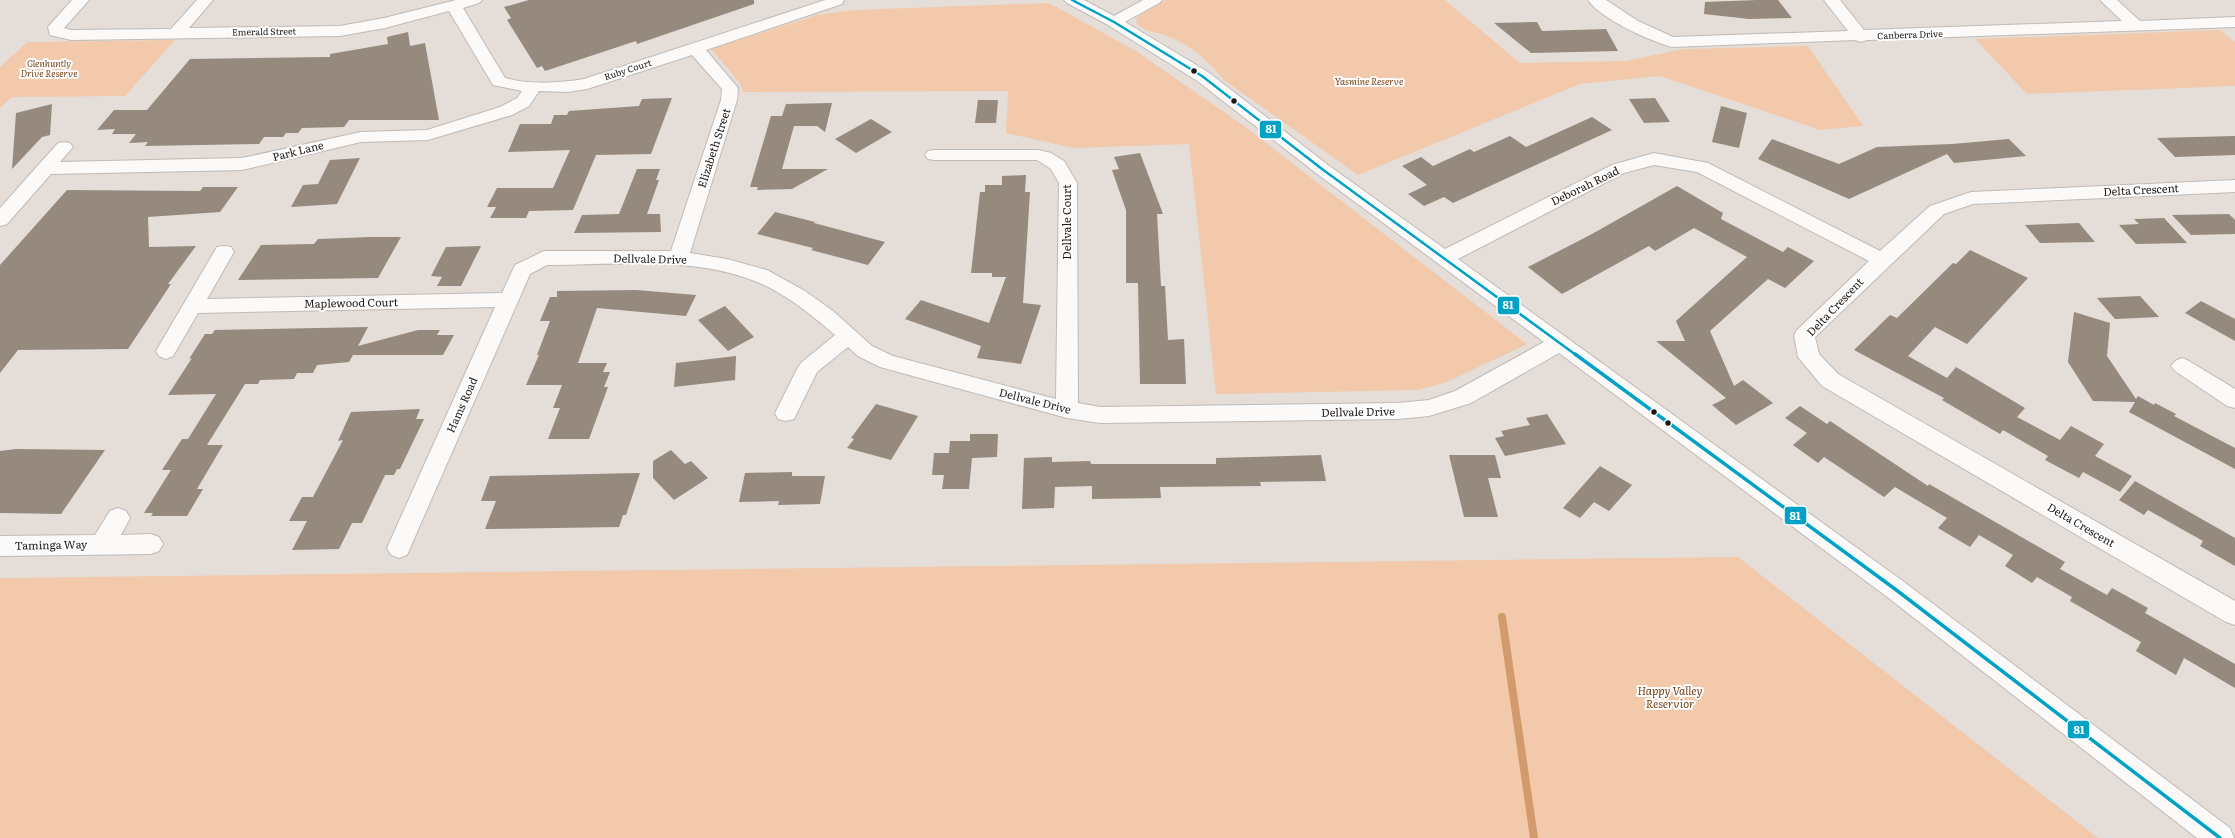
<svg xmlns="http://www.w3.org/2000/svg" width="2235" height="838" viewBox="0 0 2235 838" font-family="Literata,serif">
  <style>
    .green { fill: #f2caab }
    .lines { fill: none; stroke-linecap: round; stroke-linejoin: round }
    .stream { stroke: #d29b6e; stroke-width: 8 }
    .building { fill: #96897d }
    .minor-casing { stroke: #c0bab6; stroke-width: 2 }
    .minor { fill: #fbfaf9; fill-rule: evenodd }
    .bus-1-far1-casing { stroke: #fff; stroke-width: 5 }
    .bus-1-casing { stroke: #fff; stroke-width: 6 }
    .bus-1-far1 { stroke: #01a2c5; stroke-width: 2.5 }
    .bus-1 { stroke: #01a2c5; stroke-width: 3.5 }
    .bus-dot { fill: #1d1815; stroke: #fff; stroke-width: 1.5 }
    .labels { text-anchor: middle; stroke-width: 4; stroke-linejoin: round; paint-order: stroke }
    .far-street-label { font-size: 9px; fill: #1d1815; stroke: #fff }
    .far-park-label { font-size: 9px; font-style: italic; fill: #754314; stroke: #fff }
    .street-label { font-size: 11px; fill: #1d1815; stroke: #fff }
    .park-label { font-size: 11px; font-style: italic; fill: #754314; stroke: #fff }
    .line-badge { stroke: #fff; stroke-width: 1.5 }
    .badge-label { font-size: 11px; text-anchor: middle; font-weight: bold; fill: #fff }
  </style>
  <rect width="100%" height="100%" fill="#e4ddd8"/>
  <path class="green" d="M1165 0H1445L1520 63 1626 61 1683 49 1808 46 1863 126 1820 130 1660 76 1580 84 1358 175 1224 80C1209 62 1190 44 1167 36 1157 32 1143 32 1136 23L1137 17Z
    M1049 3 1136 51 1244 126 1527 344 1447 382 1418 390 1216 394 1189 144 1074 148 1006 133 1008 91 743 92 740 83 711 49 817 15 854 10Z
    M2220 30 2235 42V86L2027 94 1975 39Z
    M175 40 125 96 12 97 0 108V67L27 42Z
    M1738 557 2098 838H0V578Z"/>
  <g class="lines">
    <path class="stream" d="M1502 617 1534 838"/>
  </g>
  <path class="building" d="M529 0H754V4L637 44 636 41 545 71 542 66 537 68 507 20 511 18 504 7Z
    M1757 0H1778L1792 18 1749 19 1704 14 1705 2Z
    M1537 22 1542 31 1606 29 1618 51 1531 53 1494 23Z
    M408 32 410 46 425 43 439 120H349L344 127 302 128 298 133H286L283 137H264L259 144 145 146 148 142 129 143 136 134H112L115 129 97 130 114 110H147L190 59 330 57V54L388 44 387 37Z
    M672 98 651 154 596 155 573 210 529 211 526 218H490L496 207H487L497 188H553L570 150 508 152 520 124H551L554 115H567L569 111 639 106 642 99Z
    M1655 98 1670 122 1644 123 1629 99Z
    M978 100H998L996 123H975Z
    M832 103 825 132 817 126H794L782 169H828L792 189 757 190 758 187H750L771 116H782L786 104Z
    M52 104 50 135 42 137 12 169 16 113Z
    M1721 106 1747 113 1739 148 1712 142Z
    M1592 117 1612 130 1453 203 1444 197 1424 206 1408 194 1427 185 1402 166 1421 157 1433 166 1470 149 1474 152 1510 136 1526 147Z
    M871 119 892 132 856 153 835 139Z
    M2235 136V155L2175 157 2157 138Z
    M1772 139 1839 164 1877 147 1952 144 2009 139 2026 156 1954 163 1947 154 1849 199 1758 159Z
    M1140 153 1163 214H1157L1161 286H1165L1168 340 1184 339 1186 384H1140L1138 283H1126V210L1112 170 1119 169 1114 157Z
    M360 158 337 204 291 207 303 185 318 184 330 160Z
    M637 169H660L656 180H659L647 214H660L661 232 574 233 582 215 619 214Z
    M1026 175 1025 192H1030L1023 303 1041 305 1021 364 977 358 981 346 905 319 921 300 989 323 1006 277H992V273H971L980 192H985V185H1002V176Z
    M1677 186 1723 213 1721 219 1783 252 1788 247 1814 261 1785 288 1768 279 1710 331 1734 386 1743 380 1773 403 1736 425 1712 405 1726 398 1656 341H1685L1676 321 1747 257 1694 228 1655 251 1649 246 1562 294 1528 267 1592 234Z
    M203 187H238L220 212 148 217 149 247 196 246 168 284H171L128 349 18 350 0 373V265L67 190 200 191Z
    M775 212 815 222 814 223 885 242 868 265 811 250 813 248 757 234Z
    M2229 214 2235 220V234L2191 235 2172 215Z
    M2164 218 2187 243 2136 244 2119 225 2139 224 2134 219Z
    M2079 223 2095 242 2040 243 2025 225Z
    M371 237H401L378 278 238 280 261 245 314 244 318 239Z
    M481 246 461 286H437L442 277 431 276 446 247Z
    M1970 250 2028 278 1967 344 1935 327 1908 356 1947 378 1956 367 2025 408 2017 417 2060 440 2071 426 2104 444 2095 456 2132 476 2120 492 2083 472 2079 478 2045 460 2048 456 2003 430 2000 434 1942 400 1944 398 1854 350 1890 315 1897 318 1953 263 1956 264Z
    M636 290 696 295 686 316 597 308 578 363H607L603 372H610L604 387H608L589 439H548L560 408H553L562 385H526L539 355H537L550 321H540L550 297H557V291Z
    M2140 296 2159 317 2115 319 2097 298Z
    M2201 301 2235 319V341L2185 313Z
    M725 306 754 337 728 351 698 320Z
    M2074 312 2110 323 2107 356 2136 399 2138 396 2154 405 2155 403 2176 414 2174 416 2235 448V469L2129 412 2135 402 2093 401 2068 362Z
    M368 327 358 346 418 330H440L437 335H454L443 355H353L349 362 317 365 313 373H297L294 379 260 380 258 384H245L207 445H223L197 489H203L187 516H151L153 513H144L171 470H162L182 439H188L216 394 168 395 192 358 189 359 205 334H212L215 330Z
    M736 356 735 380 674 387 676 363Z
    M876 404 918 416 891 460 847 448 854 439 851 438Z
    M1800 406 1827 424 1830 421 1928 486 1929 484 2065 562 2060 569 2107 595 2112 588 2148 608 2145 613 2235 664V688L2184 658 2176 675 2136 651 2141 642 2070 601 2072 597 2037 577 2032 583 2005 566 2013 555 1979 535 1970 547 1938 528 1947 518 1895 487 1884 497 1824 457 1818 463 1793 445 1807 433 1785 418Z
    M420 409 416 419H424L400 469H397L394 475H385L362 523H352L339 549 292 550 307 521H289L302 497H313L343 440 338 441 351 412Z
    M1547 414 1566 444 1505 456 1495 438 1504 436 1501 431 1530 425 1526 418Z
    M970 434H998L997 457 972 458 969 489H942L944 475H932L934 453H949L950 441H970Z
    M16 449 105 450 61 514 0 513V451Z
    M671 450 685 464 691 461 708 478 674 500 653 478V461Z
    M1321 455 1326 481 1260 482 1261 486 1160 487 1161 498 1092 499V486L1055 487 1054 508 1022 509 1024 458 1052 457V462L1090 461 1091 464H1216V458Z
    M1449 455H1495L1501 478H1488L1498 517H1464Z
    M1600 466 1632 485 1609 511 1594 502 1580 518 1563 508Z
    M792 472V476H825L820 504 778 505 779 501 739 502 745 473Z
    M640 473 626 515H623L619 527 485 529 496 501H481L490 476Z
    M2135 481 2235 538V566L2200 546 2203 541 2148 510 2144 515 2119 500Z"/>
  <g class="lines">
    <defs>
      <path id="minor" d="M72 0H89L64 28 71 30 171 29 197 0H213L189 28 340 26 384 18 456 0H482L479 3 463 8 505 78C529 85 560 83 584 79L825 0H844L842 4 706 50 738 88 737 100 690 253 727 259 767 270 805 291 833 311 872 346 893 356 1056 399 1059 183 1051 169 1037 160H934L928 159 925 155 928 151 934 150H1039L1051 153 1064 161 1077 183 1078 403 1100 407 1398 403 1429 400 1455 391 1544 342 1316 173 1196 80 1108 25 1067 3 1064 0H1084L1114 16 1143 0H1162L1159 3 1125 22 1208 72 1328 165 1445 249 1612 165 1654 153 1708 163 1880 251 1930 206 1971 192 2235 180V192L1973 204 1944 214 1815 337 1819 354 1838 374 2235 601V625L2226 622 1822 386 1798 357 1794 335 1797 330 1869 261 1697 172 1654 165 1624 173 1458 259 1904 582 2230 828 2234 838H2197L1886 596 1559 353 1471 403 1429 416 1398 419 1100 423 1067 418 880 367 858 356 848 347 817 372 794 419 786 421 778 419 775 413 798 367 802 362 835 335C812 315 781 290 752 280 688 256 614 265 547 265L530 274 407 555 399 558 391 555 387 548 495 307 198 313 173 356 166 359 159 356 156 351 217 247 224 246 231 247 234 252 207 299 502 293 515 265 544 251H671L721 100 722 89 692 55 587 89 568 92 539 91 529 106 512 115 428 140 361 142 242 170 51 174 7 224 0 226V208L58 143 64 142 70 143 73 147 60 162 242 158 361 132 427 130 500 107 517 98 522 91 493 85 449 11 385 28 340 36 71 40 50 35 48 27Z
        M1588 0H1606L1638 21 1673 37 1848 31 1824 0H1840L1864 30 2122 21 2100 0H2117L2140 21 2235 17V27L1867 40 1861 42 1855 40 1672 47C1650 41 1601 19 1588 0Z
        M2182 358 2189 361 2235 389V408L2227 406 2175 371 2171 366 2175 361Z
        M118 508 126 511 130 518 121 535 151 534 159 537 163 544 159 551 151 554 0 556V536L95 535 110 511Z"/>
    </defs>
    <use href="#minor" class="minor-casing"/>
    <use href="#minor" class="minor"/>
    <defs>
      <path id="bus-1-far1" d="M1072 0 1114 22 1202 76 1322 169 1576 355"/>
      <path id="bus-1" d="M1575 354 1895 589 2220 838"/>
    </defs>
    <use href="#bus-1-far1" class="bus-1-far1-casing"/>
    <use href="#bus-1" class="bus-1-casing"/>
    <use href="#bus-1-far1" class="bus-1-far1"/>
    <use href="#bus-1" class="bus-1"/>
  </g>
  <g class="bus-dot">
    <circle cx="1194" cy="71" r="3.5"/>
    <circle cx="1234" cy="101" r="3.5"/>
    <circle cx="1654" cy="412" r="3.5"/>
    <circle cx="1668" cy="423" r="3.5"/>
  </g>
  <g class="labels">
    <g class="far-street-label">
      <text transform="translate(264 32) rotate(-1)" y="3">Emerald Street</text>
      <text transform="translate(1910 35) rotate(-2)" y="3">Canberra Drive</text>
      <text transform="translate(628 70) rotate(-18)" y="3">Ruby Court</text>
    </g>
    <g class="far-park-label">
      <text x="49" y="67">Glenhuntly<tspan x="49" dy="10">Drive Reserve</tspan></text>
      <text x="1369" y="85">Yasmine Reserve</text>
    </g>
    <g class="street-label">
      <text transform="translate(714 148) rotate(-72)" y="4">Elizabeth Street</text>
      <text transform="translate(298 151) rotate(-14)" y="4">Park Lane</text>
      <text transform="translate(1585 186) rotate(-26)" y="4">Deborah Road</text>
      <text transform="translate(2141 190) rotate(-3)" y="4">Delta Crescent</text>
      <text transform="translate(1067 222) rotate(-90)" y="4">Dellvale Court</text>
      <text transform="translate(650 259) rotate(1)" y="4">Dellvale Drive</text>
      <text transform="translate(351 303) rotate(-1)" y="4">Maplewood Court</text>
      <text transform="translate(1835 307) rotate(-46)" y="4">Delta Crescent</text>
      <text transform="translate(1035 401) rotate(14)" y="4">Dellvale Drive</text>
      <text transform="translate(462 405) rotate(-66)" y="4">Hams Road</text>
      <text transform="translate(1358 412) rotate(-1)" y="4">Dellvale Drive</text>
      <text transform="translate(2081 525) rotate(30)" y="4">Delta Crescent</text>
      <text transform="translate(51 545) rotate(-1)" y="4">Taminga Way</text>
    </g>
    <g class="park-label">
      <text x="1670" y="695">Happy Valley<tspan x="1670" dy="13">Reservior</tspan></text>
    </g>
  </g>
  <g class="line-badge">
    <rect x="1259" y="120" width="23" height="19" rx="4" fill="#01a2c5"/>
    <rect x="1497" y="296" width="23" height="19" rx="4" fill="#01a2c5"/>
    <rect x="1784" y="506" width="23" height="19" rx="4" fill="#01a2c5"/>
    <rect x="2067" y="720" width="23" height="19" rx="4" fill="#01a2c5"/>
  </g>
  <g class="badge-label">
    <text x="1271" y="133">81</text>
    <text x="1508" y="309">81</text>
    <text x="1795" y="520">81</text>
    <text x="2079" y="734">81</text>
  </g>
</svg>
